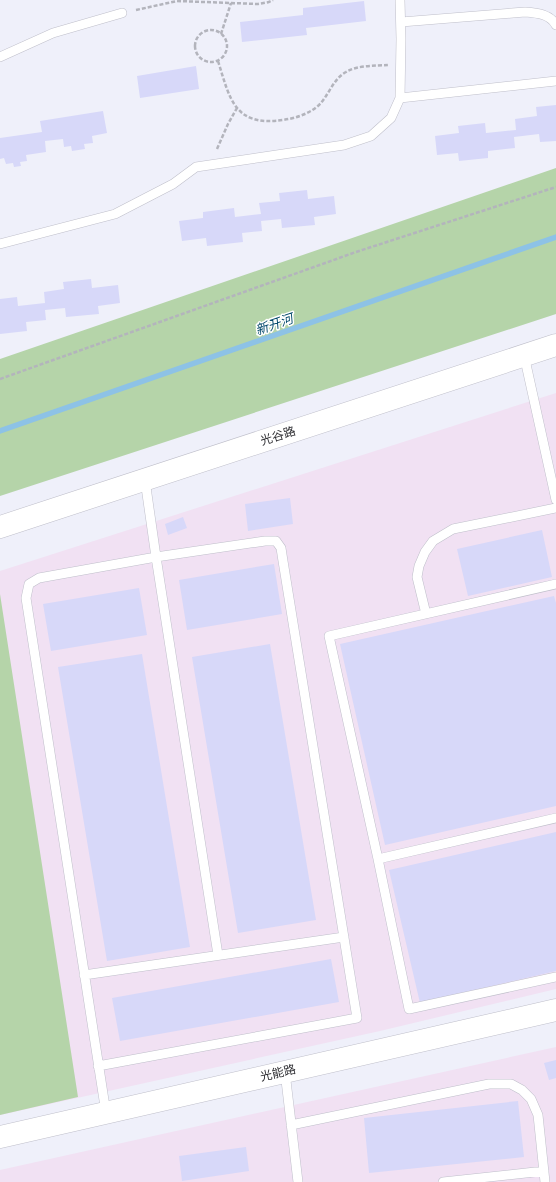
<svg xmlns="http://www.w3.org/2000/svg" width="556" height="1182" viewBox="0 0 556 1182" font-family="'PT Sans','Noto Sans SC',sans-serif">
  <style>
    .industrial { fill: #f1e1f3 }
    .green { fill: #b5d4a9 }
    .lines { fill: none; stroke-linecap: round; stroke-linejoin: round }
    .stream { stroke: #8dc2e6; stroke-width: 5.5 }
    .building { fill: #d7d8f9 }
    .service-casing { stroke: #bfbfca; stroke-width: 10 }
    .tertiary-casing { stroke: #bfbfca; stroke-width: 23 }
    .path { stroke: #b3b4bc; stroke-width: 2.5; stroke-dasharray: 4 2; stroke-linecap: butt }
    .service { stroke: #fff; stroke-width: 9 }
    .tertiary { stroke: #fff; stroke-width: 22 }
    .labels { text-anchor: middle; stroke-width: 3; stroke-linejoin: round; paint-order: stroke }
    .street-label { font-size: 12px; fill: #2f2f33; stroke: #fff }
    .water-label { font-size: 13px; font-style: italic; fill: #064b6d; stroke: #fff }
  </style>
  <rect width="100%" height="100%" fill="#eff0fa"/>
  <path class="industrial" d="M556 393V989L380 1031 0 1115V571Z
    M556 1047V1182H0V1170Z"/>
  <path class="green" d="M556 168V314L0 496V359Z
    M0 594 78 1097 0 1115Z"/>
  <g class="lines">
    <path class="stream" d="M0 431 556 237"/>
  </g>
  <path class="building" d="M364 1 366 21 306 28 307 35 242 42 240 22 303 15V8Z
    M196 66 199 89 140 98 137 76Z
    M556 105V141L540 142 539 134 514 137 515 148 488 151V158L459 161 458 153 437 155 435 136 459 133 458 126 485 123 486 133 516 130 515 119 537 116 536 107Z
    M103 111 107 133 92 136 93 143 84 144 85 149 72 151 71 146 64 147 63 139 45 141 46 152 26 155 27 161 20 162 21 166 14 167 13 163 6 164 4 158 0 159V138L42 132 40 121Z
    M307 190 308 199 334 196 336 214 314 217 315 225 282 228 281 219 261 221 262 231 242 233 243 242 207 246 206 238 182 241 179 221 203 218V212L234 208 235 217 261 214 259 203 280 201 279 193Z
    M91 279 92 288 118 285 120 303 98 306 99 314 66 317 65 308 45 310 46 320 26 322 27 331 0 334V299L17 297 18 306 45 303 44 292 64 289 63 282Z
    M290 498 293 524 248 531 245 504Z
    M183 517 187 528 168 535 165 524Z
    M542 530 552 577 468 596 457 549Z
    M274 564 282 614 187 630 179 580Z
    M139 588 147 635 51 651 43 604Z
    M554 596 556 603V806L385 845 340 644Z
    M270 644 316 920 238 933 192 657Z
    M142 654 190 947 107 961 58 667Z
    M556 832V971L420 1003 389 870Z
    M331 959 339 1002 120 1041 112 998Z
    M556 1060V1078L549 1080 544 1063Z
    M518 1101 524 1157 369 1173 364 1118Z
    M246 1147 249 1171 182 1181 179 1156Z"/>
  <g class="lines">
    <defs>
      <path id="service" d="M401 22 525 12C537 13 550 14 556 25
        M0 57 53 33 122 13
        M400 98 556 81
        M0 244 115 214 173 184 196 167 344 145 371 136 391 118 400 98 401 39 400 0
        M524 355 556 500
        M426 614 417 577 419 566 425 552 433 541 453 529 556 508
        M556 818 378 859 409 1009 556 977
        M378 859 329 636 556 584
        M84 975 344 937
        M98 1066 357 1018 283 561 281 548 276 541H265L156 557 218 955
        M285 1072 298 1182
        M106 1113 26 598 29 584 39 578 156 557 145 480
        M291 1125 489 1084H511L522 1090 531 1099 538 1115 545 1182
        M443 1182 544 1171"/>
      <path id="tertiary" d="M0 527 556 345
        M0 1137 556 1010"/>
    </defs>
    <use href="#service" class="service-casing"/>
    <use href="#tertiary" class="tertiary-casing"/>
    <path class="path" d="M136 10 177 1 258 4 269 2 273 0
      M195 46a16 16 0 1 1 32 0a16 16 0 1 1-32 0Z
      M221 34 231 3
      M218 61C230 99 234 127 283 120 296 118 309 114 319 105 329 95 333 79 346 72 357 65 375 66 388 65
      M217 149 228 124 237 108
      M0 379 356 252 556 187"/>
    <use href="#service" class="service"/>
    <use href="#tertiary" class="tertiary"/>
  </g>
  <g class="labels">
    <g class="street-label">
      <text transform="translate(278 436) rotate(-18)" y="4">光谷路</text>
      <text transform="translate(278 1073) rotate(-13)" y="4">光能路</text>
    </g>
    <g class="water-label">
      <text transform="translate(274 324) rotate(-19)" y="5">新开河</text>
    </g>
  </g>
</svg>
